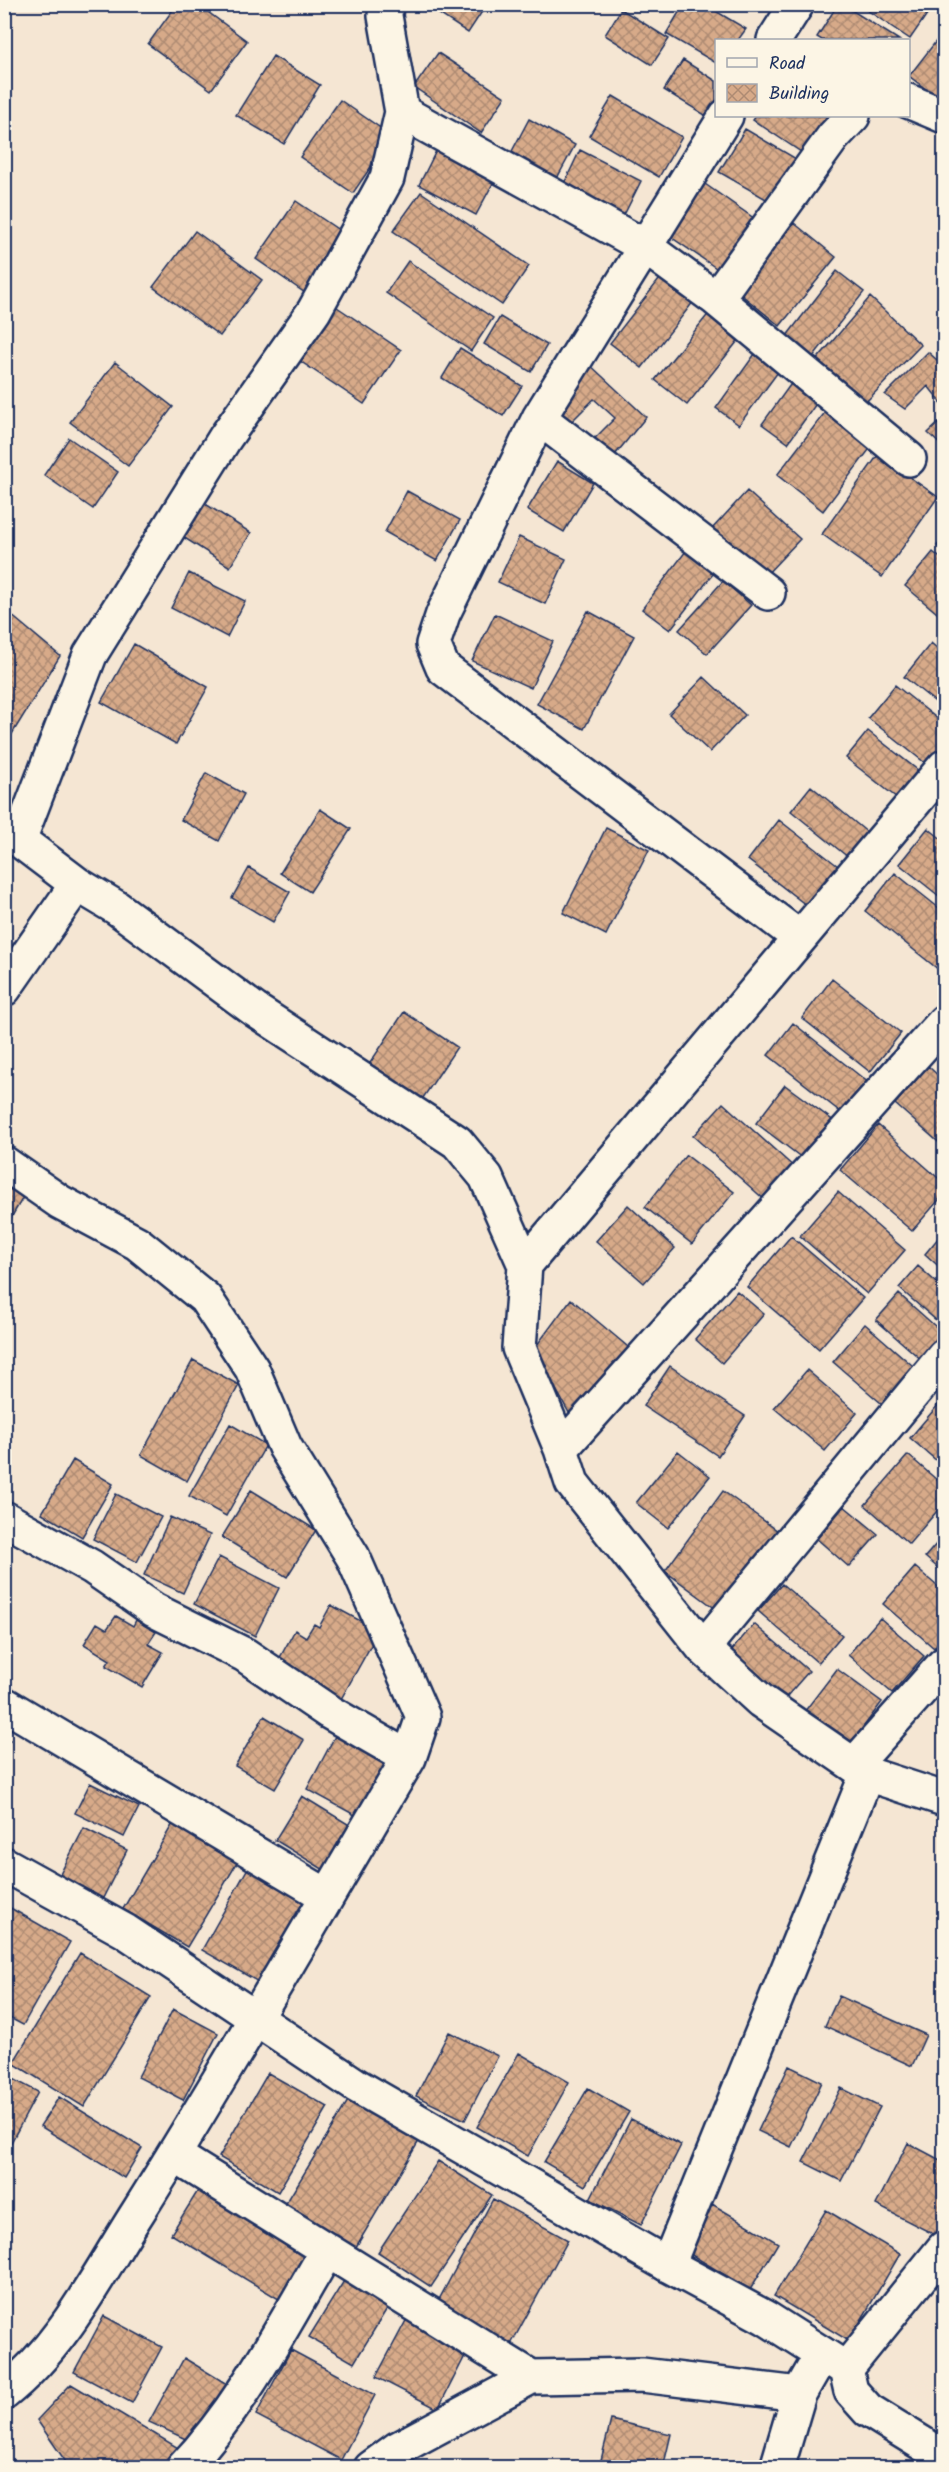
<svg xmlns="http://www.w3.org/2000/svg" width="949" height="2472" viewBox="0 0 949 2472" font-family="Kalam,sans-serif">
  <style>
    .building { fill: url(#building-cross-hatch); stroke: #1b2f5e; stroke-width: 1.5 }
    .lines { fill: none; stroke-linecap: round; stroke-linejoin: round }
    .street-casing { stroke: #1b2f5e; stroke-width: 38 }
    .secondary-casing { stroke: #1b2f5e; stroke-width: 38 }
    .street { stroke: #fcf5e5; stroke-width: 33 }
    .secondary { stroke: #fcf5e5; stroke-width: 33 }
  </style>
  <defs>
    <pattern id="building-cross-hatch" width="8" height="8" patternUnits="userSpaceOnUse" patternTransform="scale(1.5)"><rect width="8" height="8" fill="#d7aa89"/><path d="M0 0l8 8M0 8l8-8" fill="none" stroke="#ae8b73"/></pattern>
  </defs>
  <rect width="100%" height="100%" fill="#f5e6d3"/>
  <filter id="ink" filterUnits="userSpaceOnUse"><feTurbulence type="fractalNoise" baseFrequency=".0167" numOctaves="2"/><feDisplacementMap in="SourceGraphic" scale="12" xChannelSelector="R" yChannelSelector="G"/><feConvolveMatrix kernelMatrix="1 2 1 2 8 2 1 2 1" color-interpolation-filters="sRGB"/></filter>
  <g filter="url(#ink)">
    <path class="building" d="M177 4H197L247 41 211 90 148 44Z
      M424 4H487L468 33Z
      M684 4H704L746 29 738 40H716V63L666 34Z
      M838 4H842L899 40H822L817 37Z
      M858 4H934L910 39Z
      M621 9 669 39 652 65 605 35Z
      M944 31V103L909 76Z
      M438 53 505 97 481 133 414 87Z
      M273 56 320 85 284 144 236 115Z
      M683 60 716 81V114L713 120 664 90Z
      M613 96 682 137 659 177 589 136Z
      M340 100 392 136 353 193 300 157Z
      M756 116H825L835 122 810 158 753 120Z
      M529 119 575 145 556 180 510 155Z
      M745 129 798 160 773 203 719 172Z
      M441 141 500 170 476 215 419 185Z
      M580 150 641 181 621 221 562 188Z
      M705 184 755 219 719 270 668 235Z
      M421 192 529 266 502 305 393 231Z
      M296 201 349 237 308 295 256 259Z
      M794 223 836 257 780 326 738 292Z
      M195 231 262 280 220 336 153 287Z
      M408 261 493 318 471 351 386 293Z
      M837 271 864 292 812 358 786 337Z
      M662 276 694 301 642 368 610 343Z
      M870 297 921 345 864 404 814 363Z
      M334 305 401 350 364 404 297 359Z
      M710 312 741 337 687 405 655 380Z
      M500 317 547 345 531 372 484 344Z
      M460 348 522 386 503 416 442 378Z
      M757 351 781 368 739 425 716 408Z
      M928 352 944 366V406L928 386 905 409 885 395Z
      M115 362 173 407 128 466 70 422Z
      M588 363 646 417 615 455 592 441 615 418 594 399 570 423 551 404Z
      M795 378 821 397 788 443 762 424Z
      M826 411 872 446 823 511 777 475Z
      M944 418V448L928 433Z
      M69 438 118 472 93 509 44 475Z
      M878 455 938 497 882 577 822 534Z
      M557 461 593 483 564 532 527 510Z
      M407 491 460 520 437 561 385 532Z
      M747 491 800 539 764 577 712 529Z
      M204 503 251 533 230 567 183 537Z
      M519 537 566 559 545 604 498 582Z
      M944 537V552L937 546Z
      M692 543 720 565 670 630 642 609Z
      M933 552 944 561V619L905 586Z
      M189 573 245 601 227 637 171 608Z
      M723 581 751 605 707 654 679 630Z
      M4 609 60 656 4 747Z
      M588 611 634 636 584 729 537 704Z
      M495 614 553 641 531 688 472 661Z
      M931 643 944 654V709L904 677Z
      M134 644 208 687 176 744 101 702Z
      M704 677 745 715 710 752 669 714Z
      M895 685 944 724V758L934 770 868 718Z
      M868 731 928 778 906 805 846 758Z
      M206 773 244 794 219 841 181 820Z
      M811 786 874 838 854 862 791 811Z
      M320 809 351 829 310 892 280 873Z
      M779 820 847 873 815 912 748 860Z
      M606 828 649 850 606 935 563 913Z
      M928 828 944 841V900L899 864Z
      M249 868 290 892 273 922 232 898Z
      M895 873 944 912V974L865 911Z
      M832 979 901 1033 870 1072 802 1018Z
      M404 1012 457 1047 419 1104 366 1069Z
      M793 1023 869 1083 843 1114 768 1055Z
      M928 1066 944 1081V1147L895 1104Z
      M785 1085 835 1122 806 1161 756 1123Z
      M723 1103 796 1169 766 1201 693 1136Z
      M878 1125 944 1183V1194L912 1231 840 1170Z
      M686 1155 734 1192 692 1244 645 1207Z
      M4 1166 32 1182 4 1230Z
      M838 1192 905 1250 867 1294 800 1236Z
      M628 1205 675 1248 644 1283 596 1241Z
      M944 1231V1271L925 1254Z
      M791 1236 863 1298 819 1349 747 1287Z
      M918 1266 944 1289V1327L899 1288Z
      M737 1291 764 1314 722 1363 695 1339Z
      M899 1294 944 1334V1339L924 1362 876 1320Z
      M571 1299 633 1351 574 1422 534 1349Z
      M865 1324 920 1372 888 1409 833 1362Z
      M193 1360 239 1385 187 1481 141 1455Z
      M670 1366 745 1416 718 1456 643 1406Z
      M807 1370 857 1413 825 1451 774 1408Z
      M944 1398V1467L910 1438Z
      M230 1424 266 1445 226 1516 189 1496Z
      M678 1451 710 1476 668 1528 636 1503Z
      M908 1455 944 1486V1503L909 1544 865 1505Z
      M73 1460 113 1484 82 1537 42 1513Z
      M251 1490 316 1530 287 1577 222 1537Z
      M723 1491 778 1531 720 1612 665 1571Z
      M116 1494 161 1517 137 1562 93 1539Z
      M844 1506 878 1534 849 1567 817 1539Z
      M170 1517 210 1535 183 1593 144 1575Z
      M944 1535V1573L925 1557Z
      M219 1557 279 1588 255 1636 194 1604Z
      M915 1567 944 1592V1635L934 1648 883 1604Z
      M782 1584 842 1635 818 1663 758 1611Z
      M331 1605 379 1631 341 1699 277 1663 295 1630 306 1637 314 1624 319 1627Z
      M116 1616 133 1626 136 1620 156 1632 148 1644 163 1652 142 1687 106 1666 110 1660 84 1644 97 1623 107 1629Z
      M880 1618 924 1656 892 1693 848 1655Z
      M754 1624 809 1671 780 1704 726 1657Z
      M837 1669 882 1702 849 1746 804 1712Z
      M264 1716 304 1740 275 1789 235 1766Z
      M335 1736 390 1766 362 1819 307 1789Z
      M4 1737 10 1740 4 1750Z
      M90 1783 139 1807 124 1837 75 1813Z
      M302 1796 356 1829 329 1873 275 1840Z
      M175 1820 240 1858 187 1947 123 1909Z
      M84 1828 127 1850 99 1906 55 1884Z
      M253 1859 313 1893 262 1984 202 1950Z
      M7 1906 70 1942 23 2025 4 2015V1911Z
      M80 1953 151 1997 84 2107 13 2063Z
      M839 1996 926 2035 912 2066 825 2026Z
      M173 2009 218 2033 183 2100 138 2077Z
      M449 2032 498 2056 465 2120 416 2096Z
      M519 2053 569 2082 528 2156 477 2127Z
      M789 2066 822 2082 791 2147 758 2131Z
      M268 2073 328 2107 278 2192 219 2157Z
      M4 2074 38 2092 7 2150 4 2149Z
      M588 2088 629 2112 585 2186 544 2162Z
      M841 2088 880 2107 841 2181 803 2162Z
      M59 2097 142 2148 124 2178 40 2126Z
      M349 2099 419 2141 353 2252 282 2210Z
      M631 2119 681 2145 641 2225 590 2199Z
      M908 2143 944 2162V2231L941 2238 876 2205Z
      M438 2161 492 2195 431 2287 378 2252Z
      M204 2181 315 2247 282 2301 171 2234Z
      M493 2199 568 2240 509 2348 435 2307Z
      M712 2204 778 2243 750 2290 685 2251Z
      M826 2210 900 2254 849 2341 774 2296Z
      M347 2276 391 2302 354 2363 309 2337Z
      M409 2315 470 2346 438 2409 376 2377Z
      M104 2316 162 2347 132 2403 74 2372Z
      M291 2350 375 2395 341 2460 256 2415Z
      M184 2358 227 2384 190 2441 149 2422Z
      M71 2384 185 2452 161 2468H70L37 2420Z
      M611 2420 671 2434 663 2468H599Z"/>
    <g class="lines">
      <defs>
        <path id="street" d="M774 40 797 4
          M908 101 944 116
          M402 112 644 246 716 299 909 459
          M726 116 539 418 443 614 433 644 443 668 800 938
          M716 299 833 137 853 116
          M539 418 768 593
          M4 823 19 840 77 884 117 908 255 1010 457 1142 486 1177 525 1265 519 1348 561 1449 572 1483 703 1648 761 1701 867 1774 944 1799
          M19 840 90 655 225 438 314 311 387 178 402 112 385 16 386 4
          M4 989 77 884
          M4 1163 60 1202 137 1243 205 1298 252 1369 285 1447 353 1557 423 1717 409 1758C319 1909 232 2063 138 2212 97 2276 64 2345 4 2393
          M525 1265 944 767
          M561 1449 944 1022
          M4 1518 92 1567 154 1610 245 1655 329 1712 409 1758
          M703 1648 944 1356
          M4 1704 327 1896
          M854 1765 944 1664
          M174 2155 531 2377
          M668 2265 867 1774
          M846 2369 944 2248
          M183 2468C243 2405 283 2325 327 2251
          M371 2468 397 2449 531 2377 642 2375 799 2394
          M777 2468 799 2394 822 2354"/>
        <path id="secondary" d="M4 1864 125 1931 357 2086 668 2265 766 2318 846 2369 851 2391 868 2410 944 2457"/>
      </defs>
      <use href="#street" class="street-casing"/>
      <use href="#secondary" class="secondary-casing"/>
      <use href="#street" class="street"/>
      <use href="#secondary" class="secondary"/>
    </g>
  </g>
  <rect width="949" height="2472" fill="none" stroke="#fcf5e5" stroke-width="24"/>
  <rect x="12" y="12" width="925" height="2448" fill="none" stroke="#1b2f5e" stroke-width="2" filter="url(#ink)"/>
  <rect x="715" y="39" width="195" height="78" fill="#fcf5e5" stroke="#a2a6af" stroke-width="1.5"/>
  <rect x="727" y="58" width="30" height="9" fill="#fcf5e5" stroke="#a2a6af" stroke-width="1.5"/>
  <text x="769" y="69" font-size="18" fill="#1b2f5e">Road</text>
  <rect x="727" y="84" width="30" height="18" fill="url(#building-cross-hatch)" stroke="#a2a6af" stroke-width="1.5"/>
  <text x="769" y="99" font-size="18" fill="#1b2f5e">Building</text>
</svg>
